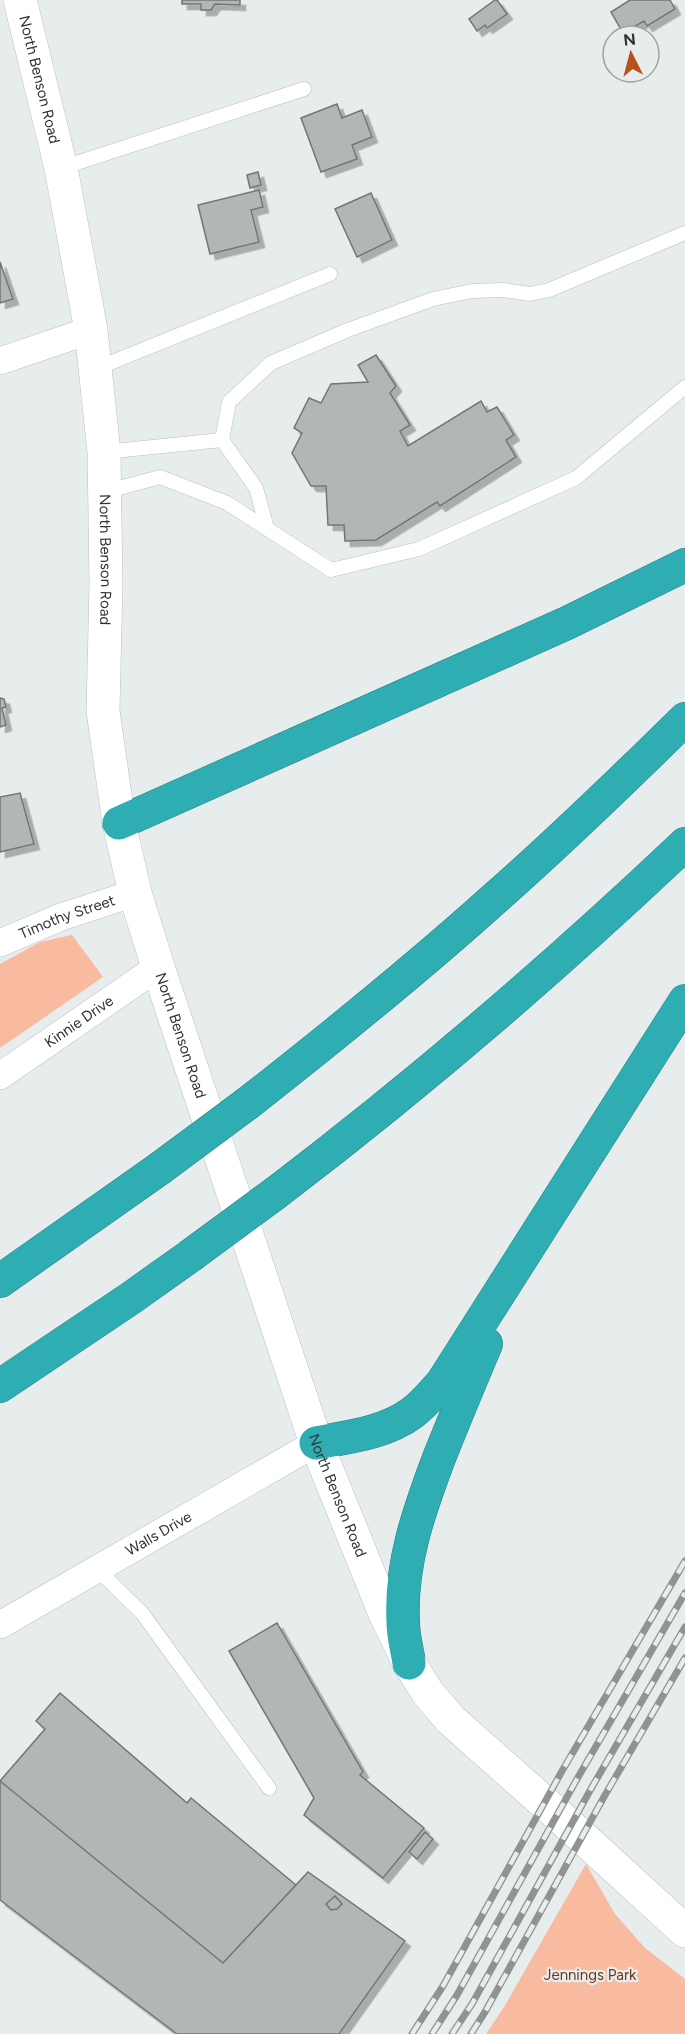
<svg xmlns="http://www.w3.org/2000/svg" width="685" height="2034" viewBox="0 0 685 2034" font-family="Figtree,sans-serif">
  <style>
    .green { fill: #f8bba0 }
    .building { fill: #b1b6b6; stroke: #727676; stroke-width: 1.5; filter: url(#shadow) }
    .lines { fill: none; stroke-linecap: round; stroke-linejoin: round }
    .service-casing { stroke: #bcc0c0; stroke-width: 15 }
    .minor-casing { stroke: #bcc0c0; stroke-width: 28 }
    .secondary-casing { stroke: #bcc0c0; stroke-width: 34 }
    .motorway-casing { stroke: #2f8286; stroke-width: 34 }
    .service { stroke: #fff; stroke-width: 14 }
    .minor { stroke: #fff; stroke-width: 27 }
    .secondary { stroke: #fff; stroke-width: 33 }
    .motorway { stroke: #2eadb3; stroke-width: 33 }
    .rail-casing { stroke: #8f9393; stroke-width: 7 }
    .rail { stroke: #e7ecec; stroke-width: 4.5; stroke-dasharray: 14; stroke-linecap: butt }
    .motorway-bridge-casing { stroke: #2f8286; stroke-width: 34; stroke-linecap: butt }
    .motorway-bridge { stroke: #2eadb3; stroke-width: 33 }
    .labels { text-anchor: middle; stroke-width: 4.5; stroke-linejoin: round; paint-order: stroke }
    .street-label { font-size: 15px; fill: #313333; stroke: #e7ecec }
    .park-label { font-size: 15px; fill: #733517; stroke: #e7ecec }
  </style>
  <defs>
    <filter id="shadow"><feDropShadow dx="5.5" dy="5.5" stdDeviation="0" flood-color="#0004"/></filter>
  </defs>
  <rect width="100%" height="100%" fill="#e7ecec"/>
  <path class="green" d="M72 935 103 977 0 1048V964L40 942Z
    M586 1864 615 1914 645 1948 685 1979V2034H486L504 2007Z"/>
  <path class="building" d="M182 0H240V5L215 4 211 10H201V4H182Z
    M495 0H497L507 14 487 28 485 25 477 31 469 19Z
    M630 0H670L675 9 647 26 644 21 623 33 611 12Z
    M337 104 342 118 362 110 372 137 352 145 357 159 321 172 301 118Z
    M258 172 261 185 250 188 247 175Z
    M259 190 263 207 251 210 259 242 210 254 198 205Z
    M371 193 392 240 357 257 335 209Z
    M0 262 13 299 0 303Z
    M376 355 396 386 390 393 410 425 400 431 408 446 481 401 487 412 497 407 514 435 506 440 516 457 440 506 437 502 376 540 345 541 344 525H328L326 486H311L292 453 302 433 294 428 309 398 321 403 331 384 368 382 358 365Z
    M0 698 4 699 6 707 2 708 6 725 0 727Z
    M20 793 34 844 0 852V797Z
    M277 1623 363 1772 360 1775 424 1828 383 1878 304 1815 314 1798 229 1651Z
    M60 1693 187 1803 191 1798 296 1885 223 1963 0 1781 45 1729 36 1721Z
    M0 1781 223 1963 308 1872 405 1941 339 2034H177L0 1900Z
    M425 1832 433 1839 417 1859 409 1852Z
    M335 1896 342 1904 337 1909 331 1910 326 1904Z"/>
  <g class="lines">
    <defs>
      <path id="service" d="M61 168 304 89
        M95 369 330 274
        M104 452 222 440
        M104 492 160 477 227 503 331 570 419 549 576 478 685 387
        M267 528 256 488 222 440 229 402 271 363 348 330 433 299 472 291 503 290 530 294 549 290 685 233
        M97 1569 142 1613 269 1788"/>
      <g id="minor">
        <path d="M0 361 91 330"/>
        <path id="s1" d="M0 943 61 917 135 893"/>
        <path id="s2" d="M0 1076 158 967"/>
        <path id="s3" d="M0 1625 316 1443"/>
      </g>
      <g id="secondary">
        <path id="s4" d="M20 0 61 168 91 330 104 452 106 584 103 711 119 823 135 893 158 967 316 1443 384 1611 409 1663 428 1693 450 1719 557 1814 685 1931"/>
      </g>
      <path id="motorway" d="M119 823 567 623 685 565
        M248 1103C331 1038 414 971 493 900 559 842 622 781 685 719
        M277 1192C420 1083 555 967 685 844
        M0 1281 159 1169
        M0 1386 131 1298 190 1256
        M316 1443C348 1437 385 1433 412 1413 423 1405 432 1394 442 1383L685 1001
        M409 1663C407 1650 403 1636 403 1622 400 1564 419 1511 439 1458 454 1420 470 1382 486 1344"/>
    </defs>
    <use href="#service" class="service-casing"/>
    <use href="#minor" class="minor-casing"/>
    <use href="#secondary" class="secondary-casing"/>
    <use href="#motorway" class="motorway-casing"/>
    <use href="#service" class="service"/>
    <use href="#minor" class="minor"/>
    <use href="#secondary" class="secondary"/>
    <use href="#motorway" class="motorway"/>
    <defs>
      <path id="rail" d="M412 2034 443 1986 562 1771 685 1561
        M432 2034 457 1995 577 1779 685 1593
        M452 2034 472 2004 592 1787 685 1627
        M471 2034 485 2012 605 1795 685 1658"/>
    </defs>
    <use href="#rail" class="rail-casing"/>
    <use href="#rail" class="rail"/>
    <defs>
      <path id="motorway-bridge" d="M159 1169 248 1103
        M190 1256 277 1192"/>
    </defs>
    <use href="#motorway-bridge" class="motorway-bridge-casing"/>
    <use href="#motorway-bridge" class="motorway-bridge"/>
  </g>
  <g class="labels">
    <g class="street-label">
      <text dy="5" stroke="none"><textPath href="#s4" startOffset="82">North Benson Road</textPath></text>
      <text dy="5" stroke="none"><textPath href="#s4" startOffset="568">North Benson Road</textPath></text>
      <text dy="5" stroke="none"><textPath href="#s1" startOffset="72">Timothy Street</textPath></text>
      <text dy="5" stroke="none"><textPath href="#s2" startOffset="96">Kinnie Drive</textPath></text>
      <text dy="5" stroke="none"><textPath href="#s4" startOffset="1054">North Benson Road</textPath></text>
      <text dy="5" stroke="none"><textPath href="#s4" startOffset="1540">North Benson Road</textPath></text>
      <text dy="5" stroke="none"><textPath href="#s3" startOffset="183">Walls Drive</textPath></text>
    </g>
    <g class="park-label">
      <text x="590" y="1980">Jennings Park</text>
    </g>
  </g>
  <g transform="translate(631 54) rotate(354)"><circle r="28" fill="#e7ecec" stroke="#9ea2a2" stroke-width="1.5"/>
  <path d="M0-4.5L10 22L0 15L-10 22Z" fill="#b6521e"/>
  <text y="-9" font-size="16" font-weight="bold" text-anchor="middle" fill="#313333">N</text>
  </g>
</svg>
